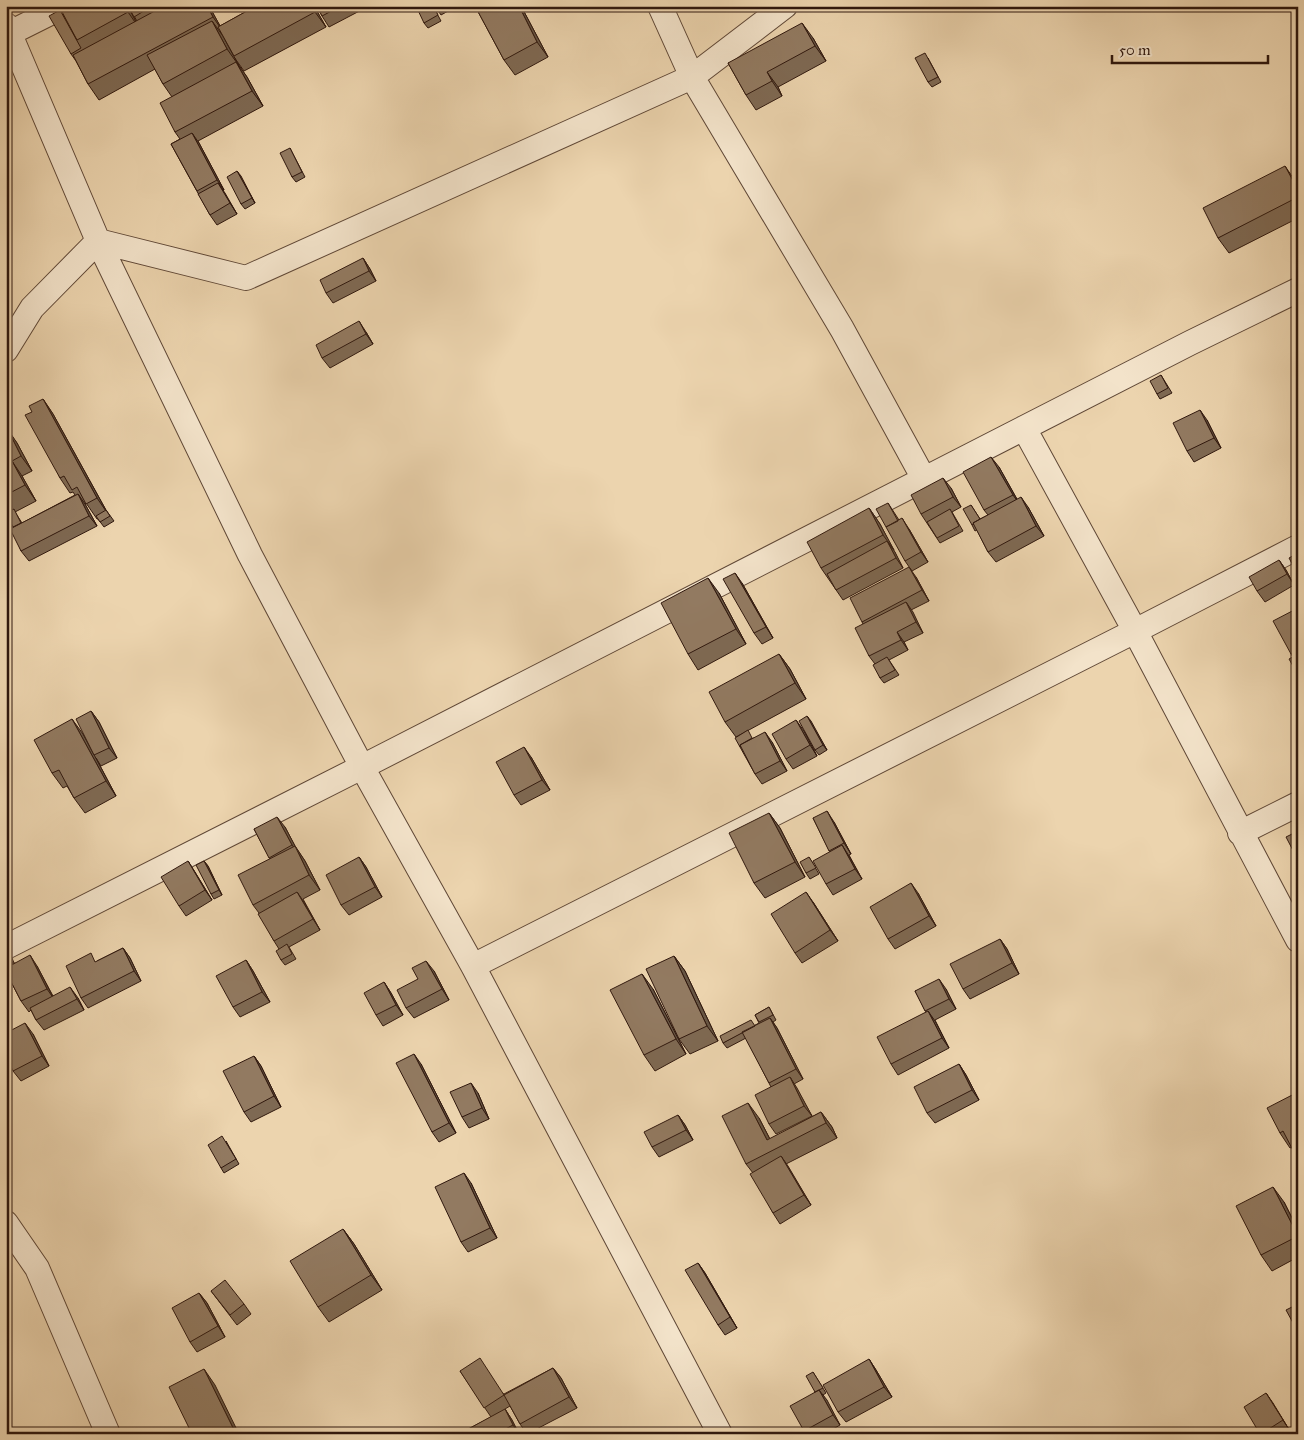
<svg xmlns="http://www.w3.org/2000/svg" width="1304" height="1440" viewBox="0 0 1304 1440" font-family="'IM FELL Great Primer',serif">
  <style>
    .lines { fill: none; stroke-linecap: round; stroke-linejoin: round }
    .minor-casing { stroke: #5f4736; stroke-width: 26 }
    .minor { stroke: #f3e3ca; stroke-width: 24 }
    .wall { fill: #7e6953; stroke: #30180e }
    .shaded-wall { fill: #654; stroke: #30180e }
    .building { fill: #927a61; stroke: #30180e }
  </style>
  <rect width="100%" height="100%" fill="#ecd4ae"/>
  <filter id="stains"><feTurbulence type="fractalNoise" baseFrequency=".004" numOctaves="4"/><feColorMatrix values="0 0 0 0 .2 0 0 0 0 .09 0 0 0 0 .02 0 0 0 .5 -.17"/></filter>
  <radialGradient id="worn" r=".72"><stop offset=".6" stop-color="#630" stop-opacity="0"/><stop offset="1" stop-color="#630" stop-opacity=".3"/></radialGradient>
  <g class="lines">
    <defs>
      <path id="minor" d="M660 6 692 77 842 329 924 479
        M6 25 98 241 250 555 362 767 473 966 720 1434
        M6 35 64 6
        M6 350 32 308 98 241 246 278 692 77 785 6
        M1024 428 1135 631 1298 940
        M1240 833 1298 804
        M6 947 362 767 1190 343 1298 290
        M473 966 1135 631 1298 547
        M6 1223 37 1268 108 1434"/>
    </defs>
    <use href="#minor" class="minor-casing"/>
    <use href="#minor" class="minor"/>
  </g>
  <path class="wall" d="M128 6H160L161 8 209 6 220 26 256 6H314L326 27 244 71 234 57 238 64 247 77 263 106 198 141 224 190 223 191 237 214 217 225 210 215 171 144 180 139 175 132 172 97 163 84 155 69 99 100 88 84 76 61 71 54 63 14 128 6 136 21H137Z
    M317 6H369L329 27 322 16Z
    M433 6 441 21 428 28 424 23Z
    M435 6H457L441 15Z
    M475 6H521L548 57 515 75 504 60Z
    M813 38 826 61 778 87 782 96 756 110 746 95 728 63Z
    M928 58 941 82 932 87 928 82Z
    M290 148 293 154 305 177 296 182 292 177Z
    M237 171 255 203 245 209 241 204Z
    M1296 181 1298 185V218L1229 253 1218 238Z
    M363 258 370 269 376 281 333 303 326 293Z
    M366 332 373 344 330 368 322 358Z
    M1161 375 1172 393 1160 399 1157 394Z
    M43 399 53 414 106 510 114 521 104 527 98 519H97L86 503 85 504 97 526 29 561 21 551 13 527 7 516H6V428L17 443 32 471 22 476 36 501 15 512 22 523 75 495 73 492 70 493 60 478 32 412Z
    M1207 420 1221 448 1194 462 1187 451Z
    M999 467 1017 499 1028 507 1044 536 996 562 988 552 977 530 975 531 972 525 971 505 980 519 988 515 984 510Z
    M951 488 961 507 952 512 963 531 940 543 921 514Z
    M888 503 899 520 909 529 928 562 912 571 905 561Z
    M869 508 880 524 903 568 843 600 821 568Z
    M1279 560 1286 570 1294 585 1265 602 1257 591Z
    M916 577 929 601 911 610 923 633 904 642 908 650 889 660 899 675 884 683 880 678 875 664 869 656 863 624 862 622Z
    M742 583 773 638 762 644 754 633Z
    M719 593 746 644 698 670 688 654Z
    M1298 608V675L1293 657 1291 654Z
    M779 654 790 669 806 699 736 737 725 722Z
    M91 711 99 722 117 758 101 766 96 758 116 796 85 813 74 798 67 786 63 788 52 773 83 734 89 746Z
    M807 716 827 750 819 755 815 750Z
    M804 731 817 756 793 769 786 759Z
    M753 738 772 742 787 771 762 784 755 774 740 747Z
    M531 757 550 790 521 805 514 795Z
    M769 813 780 828 805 877 765 898 754 883Z
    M813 818 834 822 851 854 849 855 862 879 833 895 826 884 830 852Z
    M285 827 295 846 305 861 320 890 303 899 320 930 289 947 296 959 285 965 281 960 279 949 274 941 259 913 253 905 270 859 254 829Z
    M359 857 366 867 382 897 349 915 341 905Z
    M809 857 819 874 810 879 806 873Z
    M188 861 212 900 186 916 179 906Z
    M204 861 208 866 222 895 214 899 211 894Z
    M918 893 936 926 895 949 888 939Z
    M813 902 838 941 802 963 795 953Z
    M1000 939 1007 949 1019 974 970 999 963 989Z
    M123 948 130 958 141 981 88 1008 81 998 97 961Z
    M6 954 12 958 14 963 37 966 53 996 78 998 84 1010 44 1030 36 1020 31 1010 29 1012 21 1001 7 974H6Z
    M674 956 685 971 718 1041 690 1054 679 1039Z
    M246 960 253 971 270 1002 240 1017 233 1007Z
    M434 971 449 1000 414 1018 406 1008 418 979Z
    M384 982 391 993 403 1015 383 1026 376 1015Z
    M653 989 686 1054 655 1071 644 1055Z
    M946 989 956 1009 935 1020 949 1048 898 1075 891 1064 926 1012 915 991Z
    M769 1007 776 1020 773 1022 777 1028 803 1079 794 1084 812 1116 776 1134 769 1124 771 1087 746 1038 727 1048 723 1043 759 1023 755 1015Z
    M33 1034 49 1066 21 1081 13 1071Z
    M254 1056 261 1066 281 1107 251 1122 244 1112Z
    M421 1064 456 1133 439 1142 432 1132Z
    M959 1064 966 1075 979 1100 935 1123 927 1113Z
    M1298 1092V1159L1292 1147 1290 1148 1280 1133Z
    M478 1093 489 1119 469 1128 462 1117Z
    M821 1112 832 1127 837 1138 786 1164 811 1205 780 1224 773 1213 753 1173 746 1164 759 1118 770 1139Z
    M678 1115 685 1125 693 1140 659 1157 652 1147Z
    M226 1141 239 1164 224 1173 221 1168Z
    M471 1183 497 1238 468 1252 461 1242Z
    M1284 1202 1298 1230V1257L1272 1271 1261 1255Z
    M343 1229 354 1244 382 1290 329 1322 318 1307Z
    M698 1263 705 1273 737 1328 725 1335 718 1325Z
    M211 1291 244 1304 251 1314 237 1325Z
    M199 1293 207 1303 225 1337 197 1352 190 1342Z
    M869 1359 876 1370 892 1397 846 1422 838 1412Z
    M553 1368 561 1378 577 1408 527 1434 520 1424 510 1406 505 1409 512 1420 519 1434H459L491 1417 460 1371 504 1394Z
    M813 1372 826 1393 823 1395 840 1425 825 1434H806L804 1431 815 1392Z
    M1266 1393 1290 1431 1285 1434H1260Z"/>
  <path class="shaded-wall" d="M125 6H128L139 28 128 12Z
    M207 6H209L224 33 213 17Z
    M312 6H314L326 27 315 12Z
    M519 6H521L548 57 537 42Z
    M212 21 223 36 238 64 247 77 263 106 252 91 237 63 227 49Z
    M802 23 813 38 826 61 815 46Z
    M767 72 778 87 782 96 772 81Z
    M192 133 199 143 224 190 217 180Z
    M1285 166 1298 185V190Z
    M237 171 241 176 255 203 252 198Z
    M218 183 225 193 237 214 230 203Z
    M363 258 370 269 376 281 369 271Z
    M359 321 366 332 373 344 366 334Z
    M43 399 53 414 108 514 97 498Z
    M1200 410 1207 420 1221 448 1214 438Z
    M7 428 17 443 32 471 21 456Z
    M991 457 999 467 1020 505 1013 495Z
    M12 461 22 476 36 501 25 485Z
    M943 478 951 488 961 507 953 497Z
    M78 494 85 504 97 526 89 516Z
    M1021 497 1028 507 1044 536 1036 526Z
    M869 508 880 524 894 550 883 535Z
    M902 518 909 529 928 562 921 552Z
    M887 541 895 552 903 568 896 558Z
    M1279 560 1286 570 1294 585 1287 574Z
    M909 567 916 577 929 601 922 590Z
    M735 573 742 583 773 638 766 627Z
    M708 578 719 593 746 644 736 629Z
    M906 602 913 612 923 633 916 622Z
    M897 632 904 642 908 650 901 640Z
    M779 654 790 669 806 699 795 683Z
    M91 711 99 722 117 758 109 748Z
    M807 716 811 721 827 750 823 745Z
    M72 719 83 734 116 796 106 781Z
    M796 720 804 731 817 756 810 745Z
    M765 732 772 742 787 771 780 761Z
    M524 747 531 757 550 790 542 780Z
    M827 811 834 822 851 854 844 843Z
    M769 813 780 828 805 877 795 862Z
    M277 817 285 827 295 846 305 861 320 890 309 875 299 854 292 845Z
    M842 845 849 856 862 879 855 869Z
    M359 857 366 867 382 897 375 887Z
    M188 861 195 872 212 900 205 890Z
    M204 861 208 866 222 895 219 890Z
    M911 883 918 893 936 926 929 916Z
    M297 892 304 902 320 930 313 919Z
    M806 892 813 902 838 941 830 930Z
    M1000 939 1007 949 1019 974 1012 963Z
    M123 948 130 958 141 981 134 971Z
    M30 955 37 966 54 999 47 989Z
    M674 956 685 971 718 1041 707 1026Z
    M246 960 253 971 270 1002 262 992Z
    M426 961 434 971 449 1000 442 989Z
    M642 974 653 989 686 1054 676 1039Z
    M939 979 946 989 956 1009 949 999Z
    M384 982 391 993 403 1015 396 1005Z
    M70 987 78 998 84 1010 77 999Z
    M928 1011 935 1021 949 1048 942 1038Z
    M770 1018 777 1028 803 1079 796 1069Z
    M25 1023 33 1034 49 1066 42 1056Z
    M414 1054 421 1064 456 1133 449 1123Z
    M254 1056 261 1066 281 1107 274 1096Z
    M959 1064 966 1075 979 1100 972 1090Z
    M790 1077 797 1088 812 1116 804 1106Z
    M471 1083 478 1093 489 1119 482 1108Z
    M748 1103 759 1118 775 1149 767 1140Z
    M821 1112 832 1127 837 1138 826 1123Z
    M678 1115 685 1125 693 1140 686 1130Z
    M781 1156 788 1166 811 1205 804 1195Z
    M464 1173 471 1183 497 1238 490 1228Z
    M1273 1187 1284 1202 1298 1230V1236Z
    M343 1229 354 1244 382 1290 371 1275Z
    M698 1263 705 1273 737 1328 730 1317Z
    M199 1293 207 1303 225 1337 218 1326Z
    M869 1359 876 1370 892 1397 884 1387Z
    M553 1368 561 1378 577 1408 569 1397Z
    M204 1369 215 1385 239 1434H236Z
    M819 1390 827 1400 840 1425 833 1415Z
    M1266 1393 1273 1403 1290 1431 1283 1420Z
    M505 1409 512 1420 519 1434 513 1425Z"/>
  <path class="building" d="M68 6H125L128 12 77 40 61 10Z
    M128 6H152L134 17Z
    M164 6H207L213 17 88 84 73 55Z
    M256 6H312L315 12 234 56 218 27Z
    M317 6H341L322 16Z
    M416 6H433L438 15 424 23Z
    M475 6H519L537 42 504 60Z
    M60 10 81 48 71 54 49 16Z
    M212 21 227 49 163 84 147 55Z
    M802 23 815 46 767 72 772 81 746 95 728 63Z
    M925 53 938 77 928 82 915 58Z
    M236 62 252 91 175 132 160 103Z
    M192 133 217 180 197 191 171 144Z
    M290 148 302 172 292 177 280 153Z
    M1285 166 1298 190V197L1218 238 1203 208Z
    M237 171 252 198 241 204 227 177Z
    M218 183 230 203 210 215 198 194Z
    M363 258 369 271 326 293 320 280Z
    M359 321 366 334 322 358 316 345Z
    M1161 375 1168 388 1157 394 1150 381Z
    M43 399 97 498 86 504 77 487 72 490 64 476 60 478 25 415 32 412 29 406Z
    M1200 410 1214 438 1187 451 1173 423Z
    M7 428 21 456 12 461 25 485 6 495Z
    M991 457 1013 495 984 510 963 472Z
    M943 478 953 497 921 514 911 495Z
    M78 494 89 516 21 551 10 529Z
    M1021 497 1036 526 988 552 973 523Z
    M888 503 898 521 886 527 876 509Z
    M971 505 980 519 973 523 974 524 972 525 963 509Z
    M869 508 883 535 821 568 807 542Z
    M14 509 21 523 13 527 6 513Z
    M950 509 959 526 937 538 927 522Z
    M106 510 110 516 100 522 96 516Z
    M902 518 921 552 905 561 886 527Z
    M887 541 896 558 836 590 827 574Z
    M1298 553V575L1289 558Z
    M1279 560 1287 574 1257 591 1249 577Z
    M909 567 922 590 862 622 850 598Z
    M735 573 766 627 754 633 723 579Z
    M708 578 736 629 688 654 661 603Z
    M906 602 916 622 897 632 901 640 869 656 855 628Z
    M1298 608V650L1291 654 1273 621Z
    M779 654 795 683 725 722 709 692Z
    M1298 654V675L1289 659Z
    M887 657 895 670 880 678 873 665Z
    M91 711 109 748 94 755 76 719Z
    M807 716 823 745 815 750 799 721Z
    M72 719 106 781 74 798 59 770 52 773 34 740Z
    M796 720 810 745 786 759 772 734Z
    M748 730 752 738 740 745V747L735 738Z
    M765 732 780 761 755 774 740 745Z
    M524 747 542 780 514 795 496 762Z
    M827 811 844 843 829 851 813 818Z
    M769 813 795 862 754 883 729 833Z
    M277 817 292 845 269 858 254 829Z
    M1298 831V860L1286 837Z
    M842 845 855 869 826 884 813 861Z
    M295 846 309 875 253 905 238 875Z
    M359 857 375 887 341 905 326 875Z
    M809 857 816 868 806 873 800 862Z
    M188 861 205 890 179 906 161 877Z
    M204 861 219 890 211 894 196 865Z
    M911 883 929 916 888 939 870 907Z
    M297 892 313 919 274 941 258 914Z
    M806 892 830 930 795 953 771 914Z
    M1000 939 1012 963 963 989 950 964Z
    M287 944 292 954 281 960 276 951Z
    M123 948 134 971 81 998 66 966 91 953 95 962Z
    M8 953 13 964 6 967V954Z
    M30 955 47 989 21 1001 6 972V968Z
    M674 956 707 1026 679 1039 646 969Z
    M246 960 262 992 233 1007 216 976Z
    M426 961 442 989 406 1008 397 990 418 979 412 968Z
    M642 974 676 1039 644 1055 610 990Z
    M939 979 949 999 925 1011 915 991Z
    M384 982 396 1005 376 1015 364 993Z
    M70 987 77 999 36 1020 30 1008Z
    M769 1007 773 1015 759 1022 755 1015Z
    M928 1011 942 1038 891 1064 877 1037Z
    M770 1018 796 1069 769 1083 742 1032Z
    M751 1020 755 1026 723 1043 720 1036Z
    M25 1023 42 1056 13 1071 6 1057V1033Z
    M414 1054 449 1123 432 1132 396 1063Z
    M254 1056 274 1096 244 1112 223 1071Z
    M959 1064 972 1090 927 1113 914 1087Z
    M790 1077 804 1106 769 1124 755 1095Z
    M471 1083 482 1108 462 1117 450 1092Z
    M1298 1092V1158H1297L1283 1131 1280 1133 1267 1108Z
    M748 1103 767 1140 821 1112 826 1123 746 1164 722 1116Z
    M678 1115 686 1130 652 1147 644 1132Z
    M222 1136 236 1159 221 1168 208 1145Z
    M781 1156 804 1195 773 1213 750 1174Z
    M464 1173 490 1228 461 1242 435 1187Z
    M1273 1187 1298 1236 1261 1255 1236 1206Z
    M343 1229 371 1275 318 1307 290 1261Z
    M698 1263 730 1317 718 1325 685 1270Z
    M225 1280 244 1304 230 1315 211 1291Z
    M199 1293 218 1326 190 1342 172 1308Z
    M1298 1304V1332L1286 1310Z
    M480 1358 504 1395 484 1408 460 1371Z
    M869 1359 884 1387 838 1412 823 1385Z
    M553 1368 569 1397 520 1424 504 1395Z
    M204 1369 236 1434H192L169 1387Z
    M813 1372 823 1388 815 1392 806 1376Z
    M819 1390 833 1415 804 1431 790 1406Z
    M1266 1393 1283 1420 1261 1434H1260L1244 1407Z
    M505 1409 513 1425 496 1434H459Z"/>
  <rect width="1304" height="1440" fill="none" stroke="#ecd4ae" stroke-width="25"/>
  <rect x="8" y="8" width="1289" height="1425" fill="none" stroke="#30180e" stroke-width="2.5"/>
  <rect x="12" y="12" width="1279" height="1415" fill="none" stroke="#30180e"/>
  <path d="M1112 55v8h156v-8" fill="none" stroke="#30180e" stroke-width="2.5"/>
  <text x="1119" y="55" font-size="15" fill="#30180e" stroke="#f3e3ca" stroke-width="4" paint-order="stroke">50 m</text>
  <rect width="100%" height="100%" filter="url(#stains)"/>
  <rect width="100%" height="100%" fill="url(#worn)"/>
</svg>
